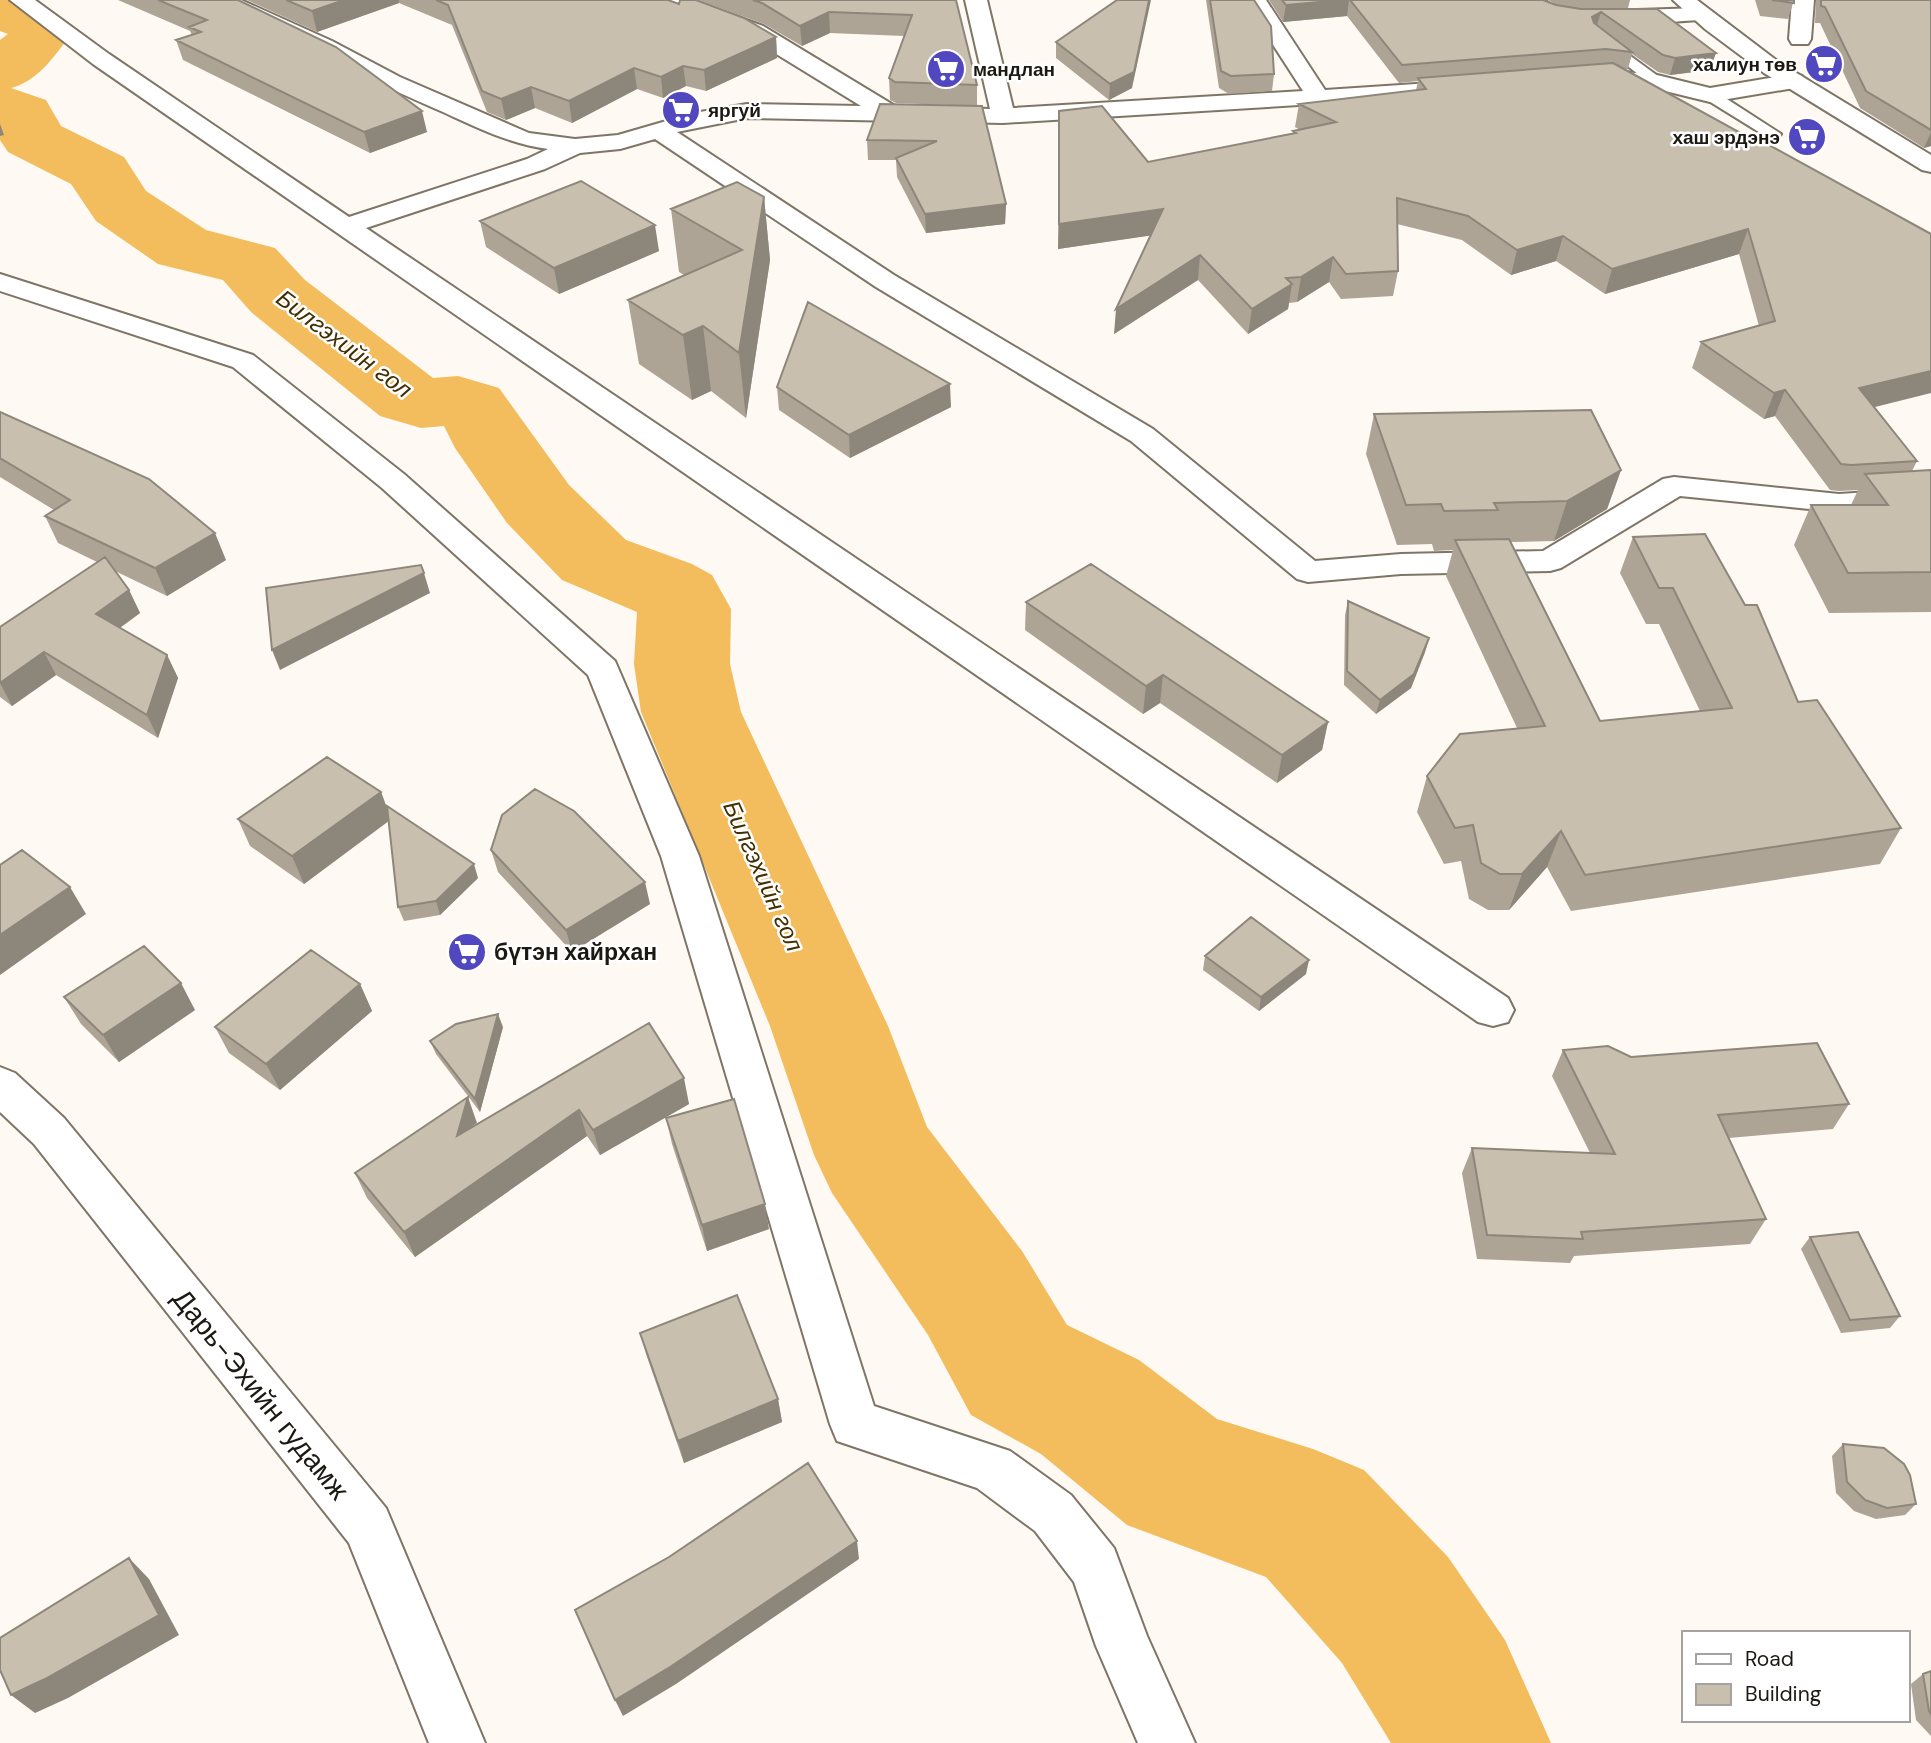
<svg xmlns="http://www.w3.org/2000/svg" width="1931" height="1743" viewBox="0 0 1931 1743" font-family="'DM Sans',sans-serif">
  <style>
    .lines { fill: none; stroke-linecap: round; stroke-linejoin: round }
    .river { fill: #f3bc5c; fill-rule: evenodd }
    .lane-casing { stroke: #7e7566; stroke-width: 4 }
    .street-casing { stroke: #7e7566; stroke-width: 4 }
    .secondary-casing { stroke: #7e7566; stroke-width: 4 }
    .lane { fill: #fff; fill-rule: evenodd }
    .street { fill: #fff; fill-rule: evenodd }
    .secondary { fill: #fff; fill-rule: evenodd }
    .wall { fill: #ada496 }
    .shaded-wall { fill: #8d867a }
    .building { fill: #c9bfaf; stroke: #8d867a; stroke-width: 2 }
    .labels { text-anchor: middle; stroke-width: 5; stroke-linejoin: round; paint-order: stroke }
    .far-poi-label { font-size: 19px; font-weight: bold; fill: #1c1913; stroke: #fff; text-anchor: end }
    .poi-label { font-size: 23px; font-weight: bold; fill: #1c1913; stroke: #fff; text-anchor: start }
    .water-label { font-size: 24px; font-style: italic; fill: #442f03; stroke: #fff }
    .near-street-label { font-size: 28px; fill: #1c1913; stroke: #fff }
  </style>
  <rect width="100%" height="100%" fill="#fef9f3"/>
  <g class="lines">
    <path class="river" d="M0 0C31 0 54 4 73 31 57 53 39 81 11 88L46 100 61 126 124 157 146 191 206 230 275 248 305 280 433 378 458 376 499 388 569 485 626 540 692 564 712 575 731 609 730 664 741 712 888 1026 927 1127 1022 1251 1067 1325 1139 1360 1217 1419 1313 1449 1364 1470 1448 1557 1505 1640 1551 1743H1391L1342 1663 1266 1577 1127 1525 1041 1454 971 1415 928 1335 832 1193 814 1155 770 1026 641 712 634 664 637 612 562 580 507 523 455 448 444 426 421 428 380 416 251 312 223 280 158 264 96 221 71 184 8 152 0 140V40L8 34 0 31Z"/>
    <defs>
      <path id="lane" d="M1603 36 1662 79 1665 82 1662 85H1652L1598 43 1596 40Z
        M1710 90 1716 92 1781 134 1779 137H1767L1704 98 1702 95 1704 92Z"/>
      <path id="street" d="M10 0H35L109 54 349 217 527 159 548 149C510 144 478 128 443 112 366 79 292 40 217 4L213 0H241L332 41 400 77 529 133 575 139 618 135 694 113 747 104 861 106 747 36 664 4 660 0H691L763 26 895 106 990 109 965 0H987L1013 108 1303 91 1244 0H1266L1325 90 1431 83 1439 85 1442 90 1439 95 1431 97 1003 123 747 118 677 132 894 275 1153 429 1315 561 1401 554 1543 551 1663 479 1674 477 1839 494 1931 488V506L1839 512 1680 496 1561 568 1550 571 1401 574 1308 582 1297 579 1131 441 876 287 655 139 620 149 580 153 545 169 366 228 1508 998 1514 1010 1508 1022 1493 1026 1478 1022 93 64Z
        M1519 0H1544L1554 7 1575 12 1700 8 1708 9 1711 14 1708 19 1700 20C1658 22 1545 37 1519 0Z
        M1792 0H1814L1811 39 1808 44H1792L1789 39Z
        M1592 69 1657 75 1710 88 1794 74 1802 76 1805 81 1802 86 1794 88 1710 102 1657 89 1584 81 1581 76 1584 71Z
        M0 274 253 355 404 474 615 661 699 856 874 1406 1010 1451 1071 1495 1114 1548 1147 1636 1195 1743H1138L1096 1646 1074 1582 1035 1531 977 1488 837 1441 830 1424 661 856 588 675 382 488 233 367 0 291Z"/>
      <path id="secondary" d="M1673 0H1697L1780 63 1931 155V172L1922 170 1764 73 1705 29Z
        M0 1067 15 1073 64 1118 386 1508 485 1743H429L349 1543 34 1144 0 1112Z"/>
    </defs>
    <use href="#lane" class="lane-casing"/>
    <use href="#street" class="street-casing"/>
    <use href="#secondary" class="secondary-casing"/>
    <use href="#lane" class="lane"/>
    <use href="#street" class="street"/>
    <use href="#secondary" class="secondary"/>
  </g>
  <path class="wall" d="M118 0H238L427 132 370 153 183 60 176 40 192 35 190 31Z
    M247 0H668L776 37 777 58 706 91 686 86 663 98 637 89 572 123 535 108 506 120 487 112 452 25 399 3 317 32Z
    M698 0H956L977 85V106L896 103 890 100 889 78 904 36 830 33 802 46 764 24Z
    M1206 0H1254L1274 74 1272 91 1229 94 1219 88Z
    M1269 0H1543L1555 4 1548 0H1630L1628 8 1588 9H1657L1710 70 1670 75 1658 72 1632 54 1628 69H1624L1755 141 1874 408 1917 461 1912 471 1931 470V612L1829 613 1794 545 1811 505H1851L1858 490 1839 491 1830 490 1775 416 1764 419 1692 368 1701 342 1759 326 1739 254 1605 294 1556 261 1511 275 1462 240 1397 224 1398 271 1393 296 1341 299 1329 282 1297 302 1289 303 1288 309 1248 334 1198 280 1114 334 1151 235 1058 249 1059 111 1148 162 1293 134V131L1300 130 1295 127 1299 104 1416 90 1418 81 1399 83 1347 16 1283 22Z
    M1755 0H1794L1788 19 1760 16Z
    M1816 0H1931V146L1924 148 1860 108 1820 23H1815Z
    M1056 42 1132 88 1109 100 1056 58Z
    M982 106 1006 204 1005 224 926 233 897 177 896 160H868L867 140Z
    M764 197 770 260 746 418 711 391 692 400 639 364 628 300 684 275 679 272 671 209Z
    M480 221 659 251 559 294 486 247Z
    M777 387 951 407 850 458 779 410Z
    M0 412 226 560 167 596 115 571 129 590 140 613 120 628 167 655 178 678 158 738 56 675 12 706 0 697V627L97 562 58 543 45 516 54 510 0 477Z
    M1374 414 1621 470 1607 509 1554 541 1511 542 1600 721 1700 711 1659 624H1646L1620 573 1633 537 1798 702 1901 828 1880 864 1571 911 1547 867 1509 910H1488L1469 899 1461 861 1444 864 1417 812 1427 776 1517 728 1446 576 1453 550 1434 551 1432 544 1397 545 1366 454Z
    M1348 601 1429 638 1425 652 1411 688 1376 714 1344 685 1345 615Z
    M1026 602 1328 722 1322 750 1277 783 1160 703 1143 714 1025 630Z
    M381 792 388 811 478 878 440 915 404 921 398 907 389 821 304 884 250 846 238 819Z
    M491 850 650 904 572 952 498 872Z
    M1205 956 1306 974 1259 1011 1203 970Z
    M360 984 372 1011 280 1090 229 1053 215 1027Z
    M64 997 195 1010 119 1062 81 1024Z
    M649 1023 689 1104 600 1155 587 1136 415 1257 367 1198 355 1173 477 1124Z
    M503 1027 480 1112 436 1054 430 1041Z
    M1563 1050 1631 1057 1849 1104 1833 1129 1729 1138 1766 1219 1750 1244 1574 1256 1570 1263 1477 1259 1462 1173 1472 1148 1590 1153 1552 1076Z
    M666 1118 769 1229 707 1251 672 1144Z
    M1810 1237 1900 1316 1890 1328 1841 1333 1801 1249Z
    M640 1333 778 1399 782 1422 684 1463 647 1357Z
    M1843 1444 1916 1504 1905 1515 1876 1519 1854 1511 1836 1493 1832 1456Z
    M1931 1671V1736L1916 1720 1911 1684 1923 1674Z"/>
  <path class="shaded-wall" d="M344 0H399V3L317 32 312 11Z
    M1149 0H1151L1132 88 1109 100 1110 84Z
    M1342 0H1349L1347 16 1283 22 1286 5Z
    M829 12 830 33 802 46 800 26Z
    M1601 12 1596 28 1592 17Z
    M776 37 777 58 706 91 704 70Z
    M1716 53 1710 70 1670 75 1675 58Z
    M683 66 686 86 663 98 661 77Z
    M634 68 637 89 572 123 569 101Z
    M531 87 535 108 506 120 501 99Z
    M422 111 427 132 370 153 364 132Z
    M0 124 4 135 0 136Z
    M1931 132V146L1924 148Z
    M764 197 770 260 746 418 739 353Z
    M1006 204 1005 224 926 233 925 214Z
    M1163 209 1161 234 1058 249 1059 224Z
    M655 225 659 251 559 294 554 268Z
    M1748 229 1739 254 1605 294 1612 269Z
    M1563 236 1556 261 1511 275 1517 250Z
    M1200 255 1198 280 1114 334 1116 309Z
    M1333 257 1329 282 1297 302 1301 277Z
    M1292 284 1288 309 1248 334 1252 309Z
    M703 326 711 391 692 400 683 335Z
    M1931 371V393L1847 414 1859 388Z
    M950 384 951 407 850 458 849 435Z
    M1785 390 1775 416 1764 419 1774 393Z
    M1621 470 1607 509 1554 541 1567 501Z
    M215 533 226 560 167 596 155 568Z
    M424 573 430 593 280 670 272 650Z
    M129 590 140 613 107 637 96 614Z
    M1429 638 1425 652 1411 688 1376 714 1380 700Z
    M44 652 56 675 12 706 0 683Z
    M167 655 178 678 158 738 147 715Z
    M1163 675 1160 703 1143 714 1146 686Z
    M1328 722 1322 750 1277 783 1282 755Z
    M381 792 391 819 304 884 292 856Z
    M1561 831 1547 867 1509 910 1522 874Z
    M474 864 478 878 440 915 436 901Z
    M645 882 650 904 572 952 566 930Z
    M70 887 86 914 0 975V935Z
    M1309 960 1306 974 1259 1011 1261 997Z
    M181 983 195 1010 119 1062 103 1035Z
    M360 984 372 1011 280 1090 266 1064Z
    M498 1014 503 1027 480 1112 475 1099Z
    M684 1078 689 1104 600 1155 593 1130Z
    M468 1097 477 1123 457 1136Z
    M579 1110 587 1136 415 1257 404 1232Z
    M765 1204 769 1229 707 1251 702 1225Z
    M778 1399 782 1422 684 1463 678 1441Z
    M857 1541 859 1559 676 1684 623 1716 615 1700Z
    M129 1558 149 1579 179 1635 68 1698 35 1713 11 1695Z"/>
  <path class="building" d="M158 0H238L336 47 422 111 364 132 176 40 201 32 189 27 207 20Z
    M286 0H344L312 11Z
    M436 0H668L679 4 680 0H696L744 18 776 37 704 70 683 66 661 77 634 68 569 101 531 87 501 99 482 91 448 5Z
    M753 0H956L977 85 895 82 889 78 912 15 829 12 800 26 762 3Z
    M1117 0H1149L1134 72 1110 84 1056 42Z
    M1210 0H1254L1271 26 1274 74 1231 76 1221 71Z
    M1282 0H1342L1286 5Z
    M1350 0H1543L1556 5 1581 9H1657L1716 53 1675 58 1663 55 1601 12 1592 17 1594 23 1632 52 1606 49 1402 65Z
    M1772 0H1794V3Z
    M1821 0H1931V130L1866 91 1825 7 1821 6Z
    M1613 63 1755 141 1760 140 1931 234V371L1859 388 1917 461 1851 465 1841 464 1785 390 1774 393 1701 342 1775 321 1748 229 1612 269 1563 236 1517 250 1468 216 1397 198 1398 271 1346 274 1333 257 1301 277 1286 278 1292 284 1252 309 1200 255 1116 309 1163 209 1059 224V111L1102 106 1148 162 1296 133 1293 131 1336 122 1299 104 1426 89 1418 78Z
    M880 104 982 106 1006 204 925 214 896 158 937 141 867 140Z
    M581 181 655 225 554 268 480 221Z
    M737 182 764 197 739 353 703 326 683 335 628 300 742 250 671 209Z
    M808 302 950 384 849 435 777 387Z
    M1591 410 1621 470 1567 501 1494 503 1498 510 1444 511 1441 504 1406 505 1374 414Z
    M0 412 149 479 215 533 155 568 45 516 70 500 0 458Z
    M1931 470V572L1848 573 1811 505H1888L1865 474Z
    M1705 534 1745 605H1757L1798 702 1817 700 1901 828 1585 875 1561 831 1522 874H1500L1481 863 1473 825 1455 828 1427 776 1460 734 1545 726 1455 540 1509 539 1600 721 1732 708 1673 588H1659L1633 537Z
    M105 557 129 590 96 614 167 655 147 715 44 652 0 683V627Z
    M1091 564 1328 722 1282 755 1163 675 1146 686 1026 602Z
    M421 565 424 573 272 650 266 588Z
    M1348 601 1429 638 1414 674 1380 700 1347 671Z
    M327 757 381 792 292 856 238 819Z
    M535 789 574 811 645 882 566 930 491 850 502 815Z
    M387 806 474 864 436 901 398 907Z
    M22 850 70 887 0 935V865Z
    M1251 917 1309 960 1261 997 1205 956Z
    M144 946 181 983 103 1035 64 997Z
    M311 950 360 984 266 1064 215 1027Z
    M498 1014 475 1099 430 1041 456 1024Z
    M649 1023 684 1078 593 1130 579 1110 404 1232 355 1173 468 1097 457 1136Z
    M1817 1043 1849 1104 1718 1115 1766 1219 1581 1232 1583 1239 1487 1235 1472 1148 1615 1154 1563 1050 1608 1046 1631 1057Z
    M734 1099 765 1204 702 1225 666 1118Z
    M1858 1232 1900 1316 1850 1320 1810 1237Z
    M737 1295 778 1399 678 1441 640 1333Z
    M1843 1444 1884 1448 1904 1464 1910 1475 1916 1504 1887 1508 1865 1500 1847 1482Z
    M808 1463 857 1541 670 1667 615 1700 575 1610 669 1557Z
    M129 1558 159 1615 45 1679 11 1695 0 1670V1638Z
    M1931 1671V1714L1929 1711 1923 1674Z"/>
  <defs>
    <symbol id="supermarket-disc" viewBox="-11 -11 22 22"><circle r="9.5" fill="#5148c0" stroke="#fff"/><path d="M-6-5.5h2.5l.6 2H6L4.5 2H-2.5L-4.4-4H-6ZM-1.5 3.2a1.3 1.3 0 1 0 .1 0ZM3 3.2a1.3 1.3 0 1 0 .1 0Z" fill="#fff"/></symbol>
  </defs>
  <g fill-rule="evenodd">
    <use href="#supermarket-disc" x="1802" y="42" width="44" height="44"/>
    <use href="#supermarket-disc" x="924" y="47" width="44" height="44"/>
    <use href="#supermarket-disc" x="659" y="88" width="44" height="44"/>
    <use href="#supermarket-disc" x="1785" y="115" width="44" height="44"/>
    <use href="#supermarket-disc" x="445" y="930" width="44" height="44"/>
  </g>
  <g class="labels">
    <g class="far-poi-label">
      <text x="1797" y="71">халиун төв</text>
      <text x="973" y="76" text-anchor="start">мандлан</text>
      <text x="708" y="117" text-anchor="start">яргуй</text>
      <text x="1780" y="144">хаш эрдэнэ</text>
    </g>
    <g class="poi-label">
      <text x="494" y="960">бүтэн хайрхан</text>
    </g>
    <g class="water-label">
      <text transform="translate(344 344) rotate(37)" y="8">Билгэхийн гол</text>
      <text transform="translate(763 876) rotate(66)" y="8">Билгэхийн гол</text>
    </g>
    <g class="near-street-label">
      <text transform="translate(261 1394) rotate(51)" y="10">Дарь-Эхийн гудамж</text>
    </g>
  </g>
  <rect x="1682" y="1631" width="228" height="91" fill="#ffffff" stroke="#a4a3a1" stroke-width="2"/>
  <rect x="1696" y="1654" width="35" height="10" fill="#ffffff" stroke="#a4a3a1" stroke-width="2"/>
  <text x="1745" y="1666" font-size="21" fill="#1c1913">Road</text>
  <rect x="1696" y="1684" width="35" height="21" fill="#c9bfaf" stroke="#a4a3a1" stroke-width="2"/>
  <text x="1745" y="1701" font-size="21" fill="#1c1913">Building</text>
</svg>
